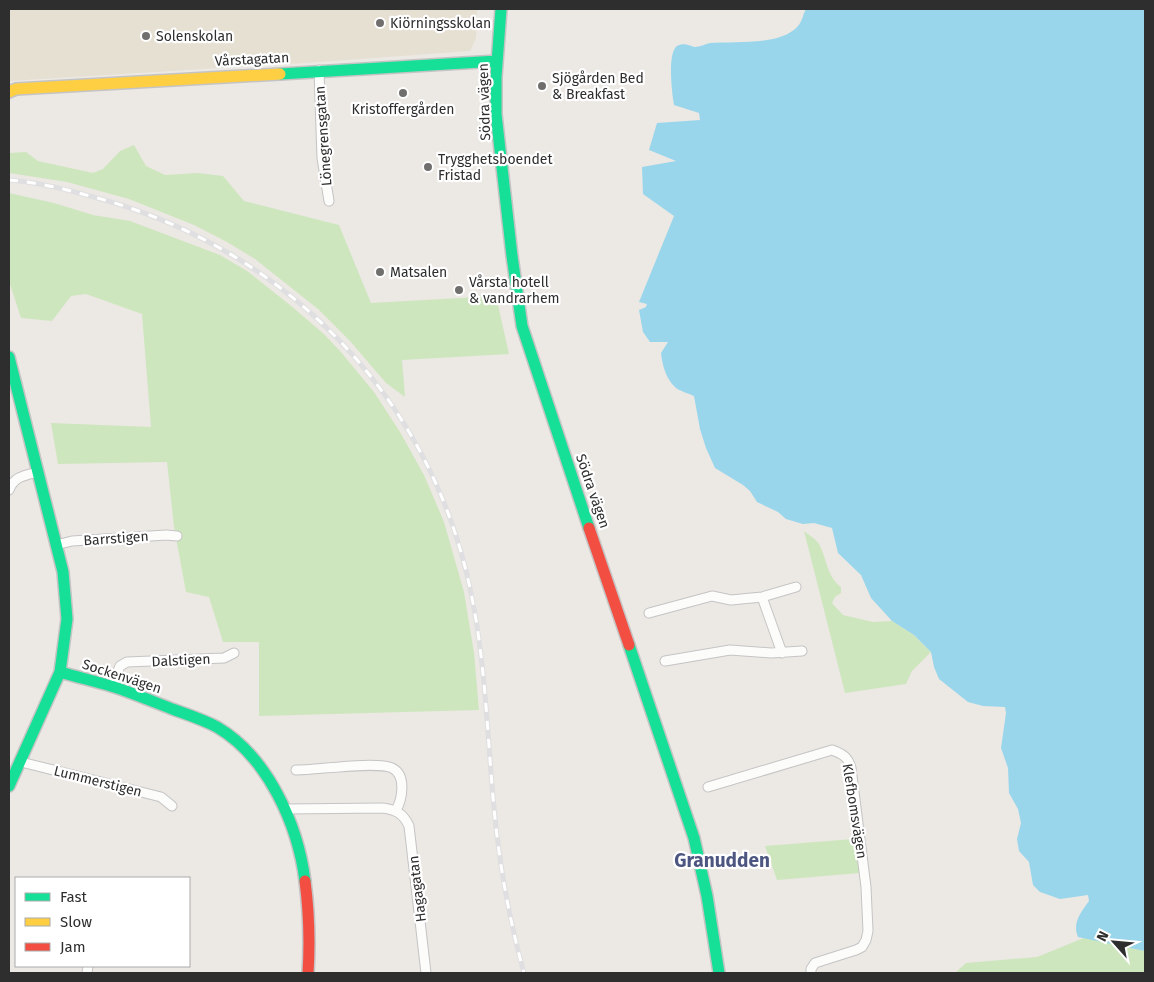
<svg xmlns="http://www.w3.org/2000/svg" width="1154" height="982" viewBox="0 0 1154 982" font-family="'Fira Sans',sans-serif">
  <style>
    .education { fill: #e6e0d3 }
    .green { fill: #cee6be }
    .water { fill: #99d6ec }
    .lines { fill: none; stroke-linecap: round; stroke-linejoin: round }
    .street-casing { stroke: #c5c4c5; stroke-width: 11 }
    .fast-casing { stroke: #c5c4c5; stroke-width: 14 }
    .slow-casing { stroke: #c5c4c5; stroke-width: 14 }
    .jam-casing { stroke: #c5c4c5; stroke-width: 14 }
    .street { stroke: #fcfcfb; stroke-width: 9 }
    .fast { stroke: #16e098; stroke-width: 11 }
    .slow { stroke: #ffcf43; stroke-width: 11 }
    .jam { stroke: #f24e42; stroke-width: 11 }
    .rail-casing { stroke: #dfdfe1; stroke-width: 5 }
    .rail { stroke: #fff; stroke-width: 3; stroke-dasharray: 9; stroke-linecap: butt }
    .poi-dot { fill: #706f6e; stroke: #fff; stroke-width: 2 }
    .labels { text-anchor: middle; stroke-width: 4.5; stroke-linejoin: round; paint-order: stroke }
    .poi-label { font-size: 14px; fill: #2e2e2e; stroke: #fff; text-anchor: start }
    .street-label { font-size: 14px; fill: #2e2e2e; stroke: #fff }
    .district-label { font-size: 19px; font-weight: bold; fill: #4d5680; stroke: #fff }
  </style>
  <rect width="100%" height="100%" fill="#ece8e4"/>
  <path class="education" d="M9 9H477L476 38 470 51 319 62 10 81 9 80Z"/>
  <path class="green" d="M134 145 146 166 165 175 198 173 223 176 244 201 339 225 371 303 496 296 509 354 402 360 405 397 386 383 350 341 318 309 255 259 227 242 194 225 129 199 67 182 9 173V153L26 152 38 161 93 173 103 169 120 151Z
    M9 193 54 203 93 215 130 221 220 255 247 271 290 305 324 334 340 351 374 392 400 432 424 475 444 522 464 592 474 653 479 710 259 716V642H223L209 597 186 592 174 527 167 462 58 464 51 423 151 427 142 314 86 294 71 296 52 321 21 318 9 281Z
    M804 531C809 535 816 539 819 544 827 559 827 577 841 587V593L835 597 832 603 843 615 873 622 892 621 914 635 931 652 912 671 906 684 845 693Z
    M853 839 860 873 777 880 765 846Z
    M1086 937 1145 951V973H955L966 963 1037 957Z"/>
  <path class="water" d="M806 9H1145V951L1078 937C1072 923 1081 912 1089 901L1088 895 1060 899 1040 892 1033 885 1029 862 1019 851 1017 839 1021 823 1018 809 1009 793 1008 768 1001 748 1006 713 1005 707 983 706 968 702 939 679 934 667 931 652 914 635 892 621 871 598 861 575 838 553 832 528 814 523 803 524 786 519 778 512 757 502 750 491 743 485 715 468 706 448 700 429 694 396C688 393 679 391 675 387 666 379 662 364 661 353L668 342H650L643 332 639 310 646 307 647 304 639 302 674 216 643 194 642 167 676 161 649 150 657 123 700 120 699 113 674 105C672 94 667 53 677 46 684 42 689 46 695 47 700 47 705 44 710 43 735 41 781 46 798 26 802 22 803 14 806 9Z"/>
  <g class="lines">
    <defs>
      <path id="street" d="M319 70 322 158 329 201
        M9 490C14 476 26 475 38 472
        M56 545 72 541 166 535 177 536
        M762 597 782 653
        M649 613 712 596 731 600 762 597 796 587
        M665 661 730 650 771 653 802 651
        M112 686 120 666 127 662 224 658 234 653
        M21 762 161 797 172 806
        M296 770C316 770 376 761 392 768 407 775 402 800 396 810
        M708 787 832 750C843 754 848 757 851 768L866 887 868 931 866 940 862 947 856 950 815 963 811 969V973
        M286 809 383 808C396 810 403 813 409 826L426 973
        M87 973 88 966"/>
      <path id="fast" d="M501 9 496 77V114L512 256 522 326 589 528
        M280 74 497 61
        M9 357 63 572 67 619 60 672 9 786
        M629 645 694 838 707 896 719 973
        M60 672C77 677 94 681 111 686 133 693 154 702 175 710 189 715 204 720 217 727 268 757 298 825 305 881"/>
      <path id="slow" d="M9 92 16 89 280 74"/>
      <path id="jam" d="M589 528 629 645
        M305 881C309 912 310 942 308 973"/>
    </defs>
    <use href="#street" class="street-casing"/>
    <use href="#fast" class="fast-casing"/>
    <use href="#slow" class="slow-casing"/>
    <use href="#jam" class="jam-casing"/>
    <use href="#street" class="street"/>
    <use href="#fast" class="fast"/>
    <use href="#slow" class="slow"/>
    <use href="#jam" class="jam"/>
    <defs>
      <path id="rail" d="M9 180C35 182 61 188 86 195 282 244 431 395 471 593 485 660 487 729 493 797 498 857 508 915 524 973"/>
    </defs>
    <use href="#rail" class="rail-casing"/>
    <use href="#rail" class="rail"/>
  </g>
  <g class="poi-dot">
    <circle cx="380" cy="23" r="5"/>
    <circle cx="146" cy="36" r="5"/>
    <circle cx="542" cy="86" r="5"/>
    <circle cx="403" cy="93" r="5"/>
    <circle cx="428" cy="167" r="5"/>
    <circle cx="380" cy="272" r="5"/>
    <circle cx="459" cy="290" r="5"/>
  </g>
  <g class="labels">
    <g class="poi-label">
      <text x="390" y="28">Kiörningsskolan</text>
      <text x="156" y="41">Solenskolan</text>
      <text x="552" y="83">Sjögården Bed<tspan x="552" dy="16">&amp; Breakfast</tspan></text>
      <text x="403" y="114" text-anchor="middle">Kristoffergården</text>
      <text x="438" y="164">Trygghetsboendet<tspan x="438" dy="16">Fristad</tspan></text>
      <text x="390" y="277">Matsalen</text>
      <text x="469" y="287">Vårsta hotell<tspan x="469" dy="16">&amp; vandrarhem</tspan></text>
    </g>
    <g class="street-label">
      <text transform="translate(252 59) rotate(-3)" y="5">Vårstagatan</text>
      <text transform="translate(484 102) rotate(-92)" y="5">Södra vägen</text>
      <text transform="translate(323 136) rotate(-94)" y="5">Lönegrensgatan</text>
      <text transform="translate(593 491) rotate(71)" y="5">Södra vägen</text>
      <text transform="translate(116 538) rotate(-4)" y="5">Barrstigen</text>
      <text transform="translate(181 660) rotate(-3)" y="5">Dalstigen</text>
      <text transform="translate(122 676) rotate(18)" y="5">Sockenvägen</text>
      <text transform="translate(98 781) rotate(14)" y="5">Lummerstigen</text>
      <text transform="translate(855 811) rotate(81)" y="5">Klefbomsvägen</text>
      <text transform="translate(417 889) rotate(-97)" y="5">Hagagatan</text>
    </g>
    <g class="district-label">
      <text x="722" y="867">Granudden</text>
    </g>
  </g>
  <rect width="1154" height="982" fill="none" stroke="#2e2e2e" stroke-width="20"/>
  <rect x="15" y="877" width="175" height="90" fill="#ffffff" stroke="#ababab"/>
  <rect x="25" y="893" width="25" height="8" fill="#16e098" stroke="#ababab"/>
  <text x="60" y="902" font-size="15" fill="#2e2e2e">Fast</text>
  <rect x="25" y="918" width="25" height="8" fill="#ffcf43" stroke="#ababab"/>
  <text x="60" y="927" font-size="15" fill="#2e2e2e">Slow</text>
  <rect x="25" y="943" width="25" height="8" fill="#f24e42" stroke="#ababab"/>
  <text x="60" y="952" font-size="15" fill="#2e2e2e">Jam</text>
  <g transform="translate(1114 942) rotate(297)" stroke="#ffffff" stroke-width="4" paint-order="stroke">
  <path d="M0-4L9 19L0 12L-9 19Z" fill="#2e2e2e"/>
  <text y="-8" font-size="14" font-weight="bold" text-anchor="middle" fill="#2e2e2e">N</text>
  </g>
</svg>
